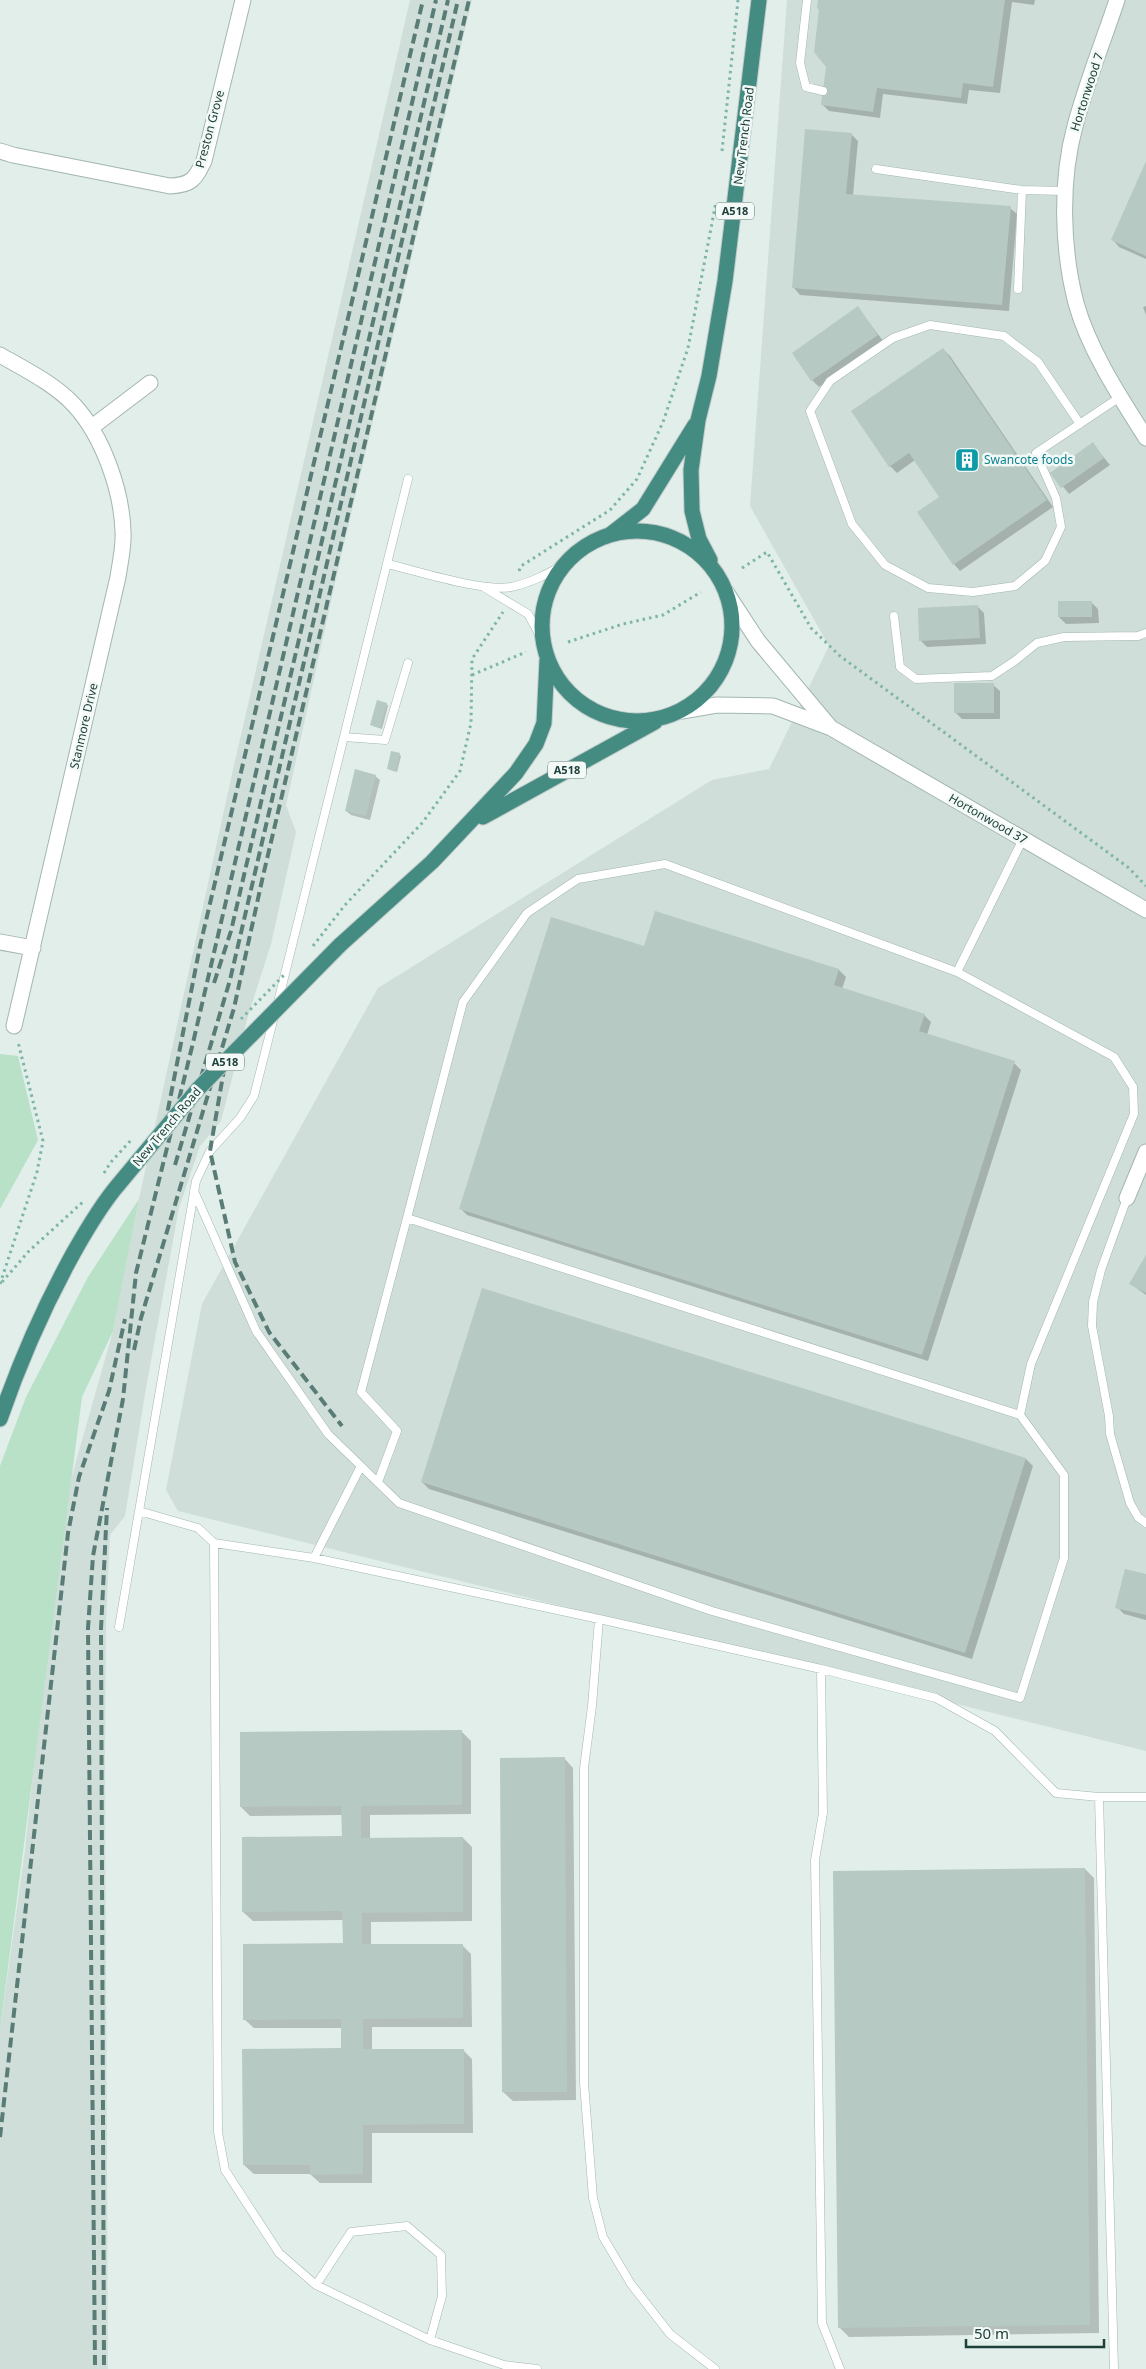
<svg xmlns="http://www.w3.org/2000/svg" width="1146" height="2369" viewBox="0 0 1146 2369" font-family="'Noto Sans',sans-serif">
  <style>
    .built { fill: #cfded8 }
    .green { fill: #b8e1c7 }
    .shadow { fill: #0003 }
    .building { fill: #b6c9c2 }
    .lines { fill: none; stroke-linecap: round; stroke-linejoin: round }
    .service-casing { stroke: #a3b6b1; stroke-width: 9 }
    .minor-casing { stroke: #a3b6b1; stroke-width: 17 }
    .trunk-casing { stroke: #c0cac8; stroke-width: 17 }
    .path { stroke: #7eb5a8; stroke-width: 3; stroke-dasharray: 2.5 4; stroke-linecap: butt }
    .service { stroke: #fff; stroke-width: 8 }
    .minor { stroke: #fff; stroke-width: 15 }
    .trunk { stroke: #448c82; stroke-width: 15 }
    .rail { stroke: #5a7c76; stroke-width: 4; stroke-dasharray: 10 5; stroke-linecap: butt }
    .trunk-bridge-casing { stroke: #c0cac8; stroke-width: 17; stroke-linecap: butt }
    .path-bridge { stroke: #7eb5a8; stroke-width: 3; stroke-dasharray: 2.5 4; stroke-linecap: butt }
    .trunk-bridge { stroke: #448c82; stroke-width: 15 }
    .labels { text-anchor: middle; stroke-width: 5; stroke-linejoin: round; paint-order: stroke }
    .shield { fill: #f2f9f7; stroke: #5e7873; stroke-width: 1 }
    .shield-label { font-size: 11px; font-weight: bold; fill: #1f403a }
    .street-label { font-size: 12px; fill: #1f403a; stroke: #f2f9f7 }
    .culture-label { font-size: 12px; fill: #0d838f; stroke: #f2f9f7; text-anchor: start }
  </style>
  <rect width="100%" height="100%" fill="#e1eee9"/>
  <path class="built" d="M410 0H472L340 561 286 805 296 832 271 944 248 1016 221 1121 200 1146 179 1208 146 1388 125 1516 110 1535 106 1622 105 1757 108 2369H0V2030L25 1850 56 1558 72 1476 113 1331 139 1199 232 774Z
    M787 0H1146V1751L178 1511 166 1490 202 1304 378 988 712 780 769 769 829 646 750 506Z"/>
  <path class="green" d="M0 1054 18 1056 38 1140 0 1209Z
    M139 1199 113 1331 82 1397 0 2029V1466L26 1397 88 1277Z"/>
  <path class="shadow" d="M819 0H1035L1034 5 1012 2 1000 93 969 90 967 104 883 94 880 118 829 111 822 104 827 66Z
    M851 134 858 141 853 195 1010 208 1017 214 1009 311 800 295 794 288Z
    M1146 164V259L1119 247 1113 240Z
    M1146 306V315L1143 307Z
    M858 308 884 342 819 387 812 380Z
    M943 349 950 356 1053 507 960 571 954 564 941 498 915 460 897 473 890 466Z
    M1093 444 1110 465 1069 494 1052 473Z
    M1091 602 1098 609 1099 623 1066 624 1059 617Z
    M977 606 984 613 986 644 927 647 920 640Z
    M993 685 1000 691V719H962L955 712Z
    M387 704 388 706 382 729 373 726 372 724Z
    M399 754 401 756 397 772 390 770 388 768Z
    M375 776 380 780 370 820 351 815 346 811Z
    M656 912 839 970 846 977 842 989 924 1015 931 1022 927 1035 1014 1063 1021 1070 928 1361 467 1215 460 1208 645 948Z
    M1146 1257V1295L1131 1284Z
    M483 1289 1026 1459 1033 1466 972 1659 429 1489 422 1482Z
    M1146 1576V1620L1124 1614 1117 1607Z
    M461 1731 471 1741V1814L370 1815V1839L463 1838 472 1847V1921L371 1922V1946L462 1945 471 1954 472 2027H372V2051L463 2050 472 2059 473 2133H372V2183H320L310 2174H254L244 2165 342 2049V2028H254L244 2019 344 1944V1920L253 1921 243 1912 343 1838V1815L250 1816 241 1807Z
    M564 1758 573 1768 576 2100 513 2101 503 2092Z
    M1085 1869 1094 1878 1099 2333 849 2337 839 2327Z"/>
  <path class="building" d="M818 0H1005L993 87 963 83 961 98 877 88 873 112 821 105 826 67 814 52 819 10 817 8Z
    M805 129 852 133 846 194 1011 206 1002 305 792 288Z
    M1146 161V256L1111 240Z
    M858 306 878 335 811 381 792 353Z
    M943 348 1047 500 953 565 917 512 939 497 909 453 889 467 851 411Z
    M1093 442 1104 458 1061 488 1050 473Z
    M1058 601H1092V617H1058Z
    M978 605 980 638 919 641 918 608Z
    M954 683H994V713H954Z
    M377 700 387 703 380 728 370 725Z
    M391 751 400 753 396 771 387 769Z
    M355 769 376 775 366 816 345 811Z
    M655 911 839 969 834 985 925 1014 919 1031 1015 1061 922 1355 459 1209 551 917 644 946Z
    M1146 1255V1293L1129 1284Z
    M482 1288 1026 1458 965 1653 421 1482Z
    M1125 1569 1146 1574V1615L1115 1608Z
    M462 1730V1805L361 1806V1838L463 1837V1912L362 1913V1944H463V2018L363 2019V2049H464V2124L363 2125V2174L310 2175V2165H243L242 2049 341 2048V2019L243 2020V1944L343 1943 342 1911 242 1912V1837L342 1836 341 1806 240 1807V1732Z
    M565 1757 567 2092H502L500 1758Z
    M1085 1868 1090 2325 838 2328 833 1871Z"/>
  <g class="lines">
    <defs>
      <path id="service" d="M807 0 800 63 806 87 823 91
        M876 169 1022 190 1065 191
        M1018 289 1022 190
        M1080 424 1038 362 1004 336 930 325 893 338 830 381 810 411 852 524 885 565 928 588 973 592 1015 586 1045 561 1061 527 1056 498 1036 453 1120 397
        M387 564C418 571 481 592 511 587 531 583 549 573 567 563
        M485 588 528 614 543 641
        M894 616 900 667 916 679 992 676 1016 660 1037 643 1064 637 1138 636 1146 633
        M344 737 385 740 408 663
        M957 972 1114 1057 1133 1087 1134 1114 1031 1364 1020 1415 407 1218 463 1002 527 913 578 879 665 864 957 972 1023 839
        M277 1006 408 479
        M194 1191 256 1331 328 1434 399 1503 712 1611 1020 1698 1064 1558V1475L1020 1415
        M1127 1198 1101 1270 1093 1302 1092 1326 1109 1416 1110 1434 1130 1503 1138 1517 1146 1523
        M378 1482 397 1431 361 1392 407 1218
        M139 1511 198 1528 214 1543 314 1558 599 1619 821 1669 936 1698 995 1731 1056 1793 1099 1797H1146
        M214 1543 218 2132 225 2170 279 2253 316 2285 430 2340 504 2365 537 2369
        M314 1558 361 1466
        M599 1619 592 1706 584 1768V2083L593 2198 603 2237 631 2284 670 2334 715 2369
        M119 1627 196 1181 210 1151 240 1118 254 1096 274 1017
        M821 1669 823 1813 815 1860 822 2323 840 2369
        M1099 1797 1114 2369
        M316 2285 351 2232 407 2226 441 2255 442 2296 430 2340"/>
      <path id="minor" d="M1117 0C1103 42 1086 84 1075 126 1060 181 1062 249 1076 303 1089 350 1120 397 1146 438
        M0 151 13 155 170 186C192 185 195 179 204 161L243 0
        M0 355C26 370 55 384 75 406 103 437 122 491 123 532 124 546 120 563 118 577L14 1026
        M92 427 150 383
        M726 592 758 641 830 727
        M682 711 717 705 773 706 831 728 1146 910
        M0 942 33 948
        M1127 1198 1146 1152"/>
      <path id="trunk" d="M542 626a95 95 0 1 1 190 0a95 95 0 1 1-190 0Z
        M611 534 643 509 695 425
        M710 560 699 539 692 511 691 470 698 420 709 376 725 281 759 0
        M483 817 655 722
        M340 945 432 862 516 773 536 744 544 723 547 660
        M0 1419C21 1358 43 1308 74 1252 87 1229 101 1205 118 1185"/>
    </defs>
    <use href="#service" class="service-casing"/>
    <use href="#minor" class="minor-casing"/>
    <use href="#trunk" class="trunk-casing"/>
    <path class="path" d="M722 151 738 0
      M742 568 767 552 811 628 840 656 1129 868 1146 886
      M519 571 521 566 610 510 637 479 663 422 688 348 716 202
      M568 642 623 624 663 615 701 592
      M472 675 526 652
      M345 905 423 822 460 771 471 723 472 659 503 612
      M104 1173 111 1162
      M2 1282 29 1251 85 1200
      M0 1284 37 1172 43 1141 18 1042"/>
    <use href="#service" class="service"/>
    <use href="#minor" class="minor"/>
    <use href="#trunk" class="trunk"/>
    <path class="rail" d="M214 983 231 931 448 0
      M227 1052 210 1151 235 1262 269 1332 342 1426
      M162 1140 200 946 423 0
      M175 1165 230 980 458 0
      M134 1350 141 1318 234 1008 263 876 469 0
      M0 2137 68 1533 79 1477 109 1391 125 1319
      M95 2365 88 1628 93 1556 123 1399 136 1273 192 1047 436 0
      M104 2365 101 1629 107 1508"/>
    <defs>
      <path id="trunk-bridge" d="M118 1185 198 1089 340 945"/>
    </defs>
    <use href="#trunk-bridge" class="trunk-bridge-casing"/>
    <path class="path-bridge" d="M313 946 345 905
      M241 1019 284 975
      M111 1162 133 1138"/>
    <use href="#trunk-bridge" class="trunk-bridge"/>
  </g>
  <defs>
    <symbol id="building-square" viewBox="-11 -11 22 22"><rect x="-9" y="-9" width="18" height="18" rx="4" fill="#0f9aa8" stroke="#f2f9f7"/><path d="M-4-6H4V6H1V3H-1V6H-4ZM-2.5-4.3h1.7v1.8h-1.7ZM.8-4.3h1.7v1.8H.8ZM-2.5-1h1.7V.8h-1.7ZM.8-1h1.7V.8H.8Z" fill="#fff"/></symbol>
  </defs>
  <g fill-rule="evenodd">
    <use href="#building-square" x="953" y="446" width="28" height="28"/>
  </g>
  <g class="labels">
    <g class="shield">
      <rect x="716" y="202.5" width="38" height="17" rx="4"/>
      <rect x="548" y="761.5" width="38" height="17" rx="4"/>
      <rect x="206" y="1053.5" width="38" height="17" rx="4"/>
    </g>
    <g class="shield-label">
      <text x="735" y="215">A518</text>
      <text x="567" y="774">A518</text>
      <text x="225" y="1066">A518</text>
    </g>
    <g class="street-label">
      <text transform="translate(1087 92) rotate(-72)" y="4">Hortonwood 7</text>
      <text transform="translate(210 129) rotate(-75)" y="4">Preston Grove</text>
      <text transform="translate(744 136) rotate(-83)" y="4">New Trench Road</text>
      <text transform="translate(84 726) rotate(-77)" y="4">Stanmore Drive</text>
      <text transform="translate(988 819) rotate(30)" y="4">Hortonwood 37</text>
      <text transform="translate(167 1127) rotate(-50)" y="4">New Trench Road</text>
    </g>
    <g class="culture-label">
      <text x="984" y="464">Swancote foods</text>
    </g>
  </g>
  <path d="M966 2339v8h138v-8" fill="none" stroke="#1f403a" stroke-width="2.5"/>
  <text x="974" y="2339" font-size="15" fill="#1f403a" stroke="#f2f9f7" stroke-width="4" paint-order="stroke">50 m</text>
</svg>
